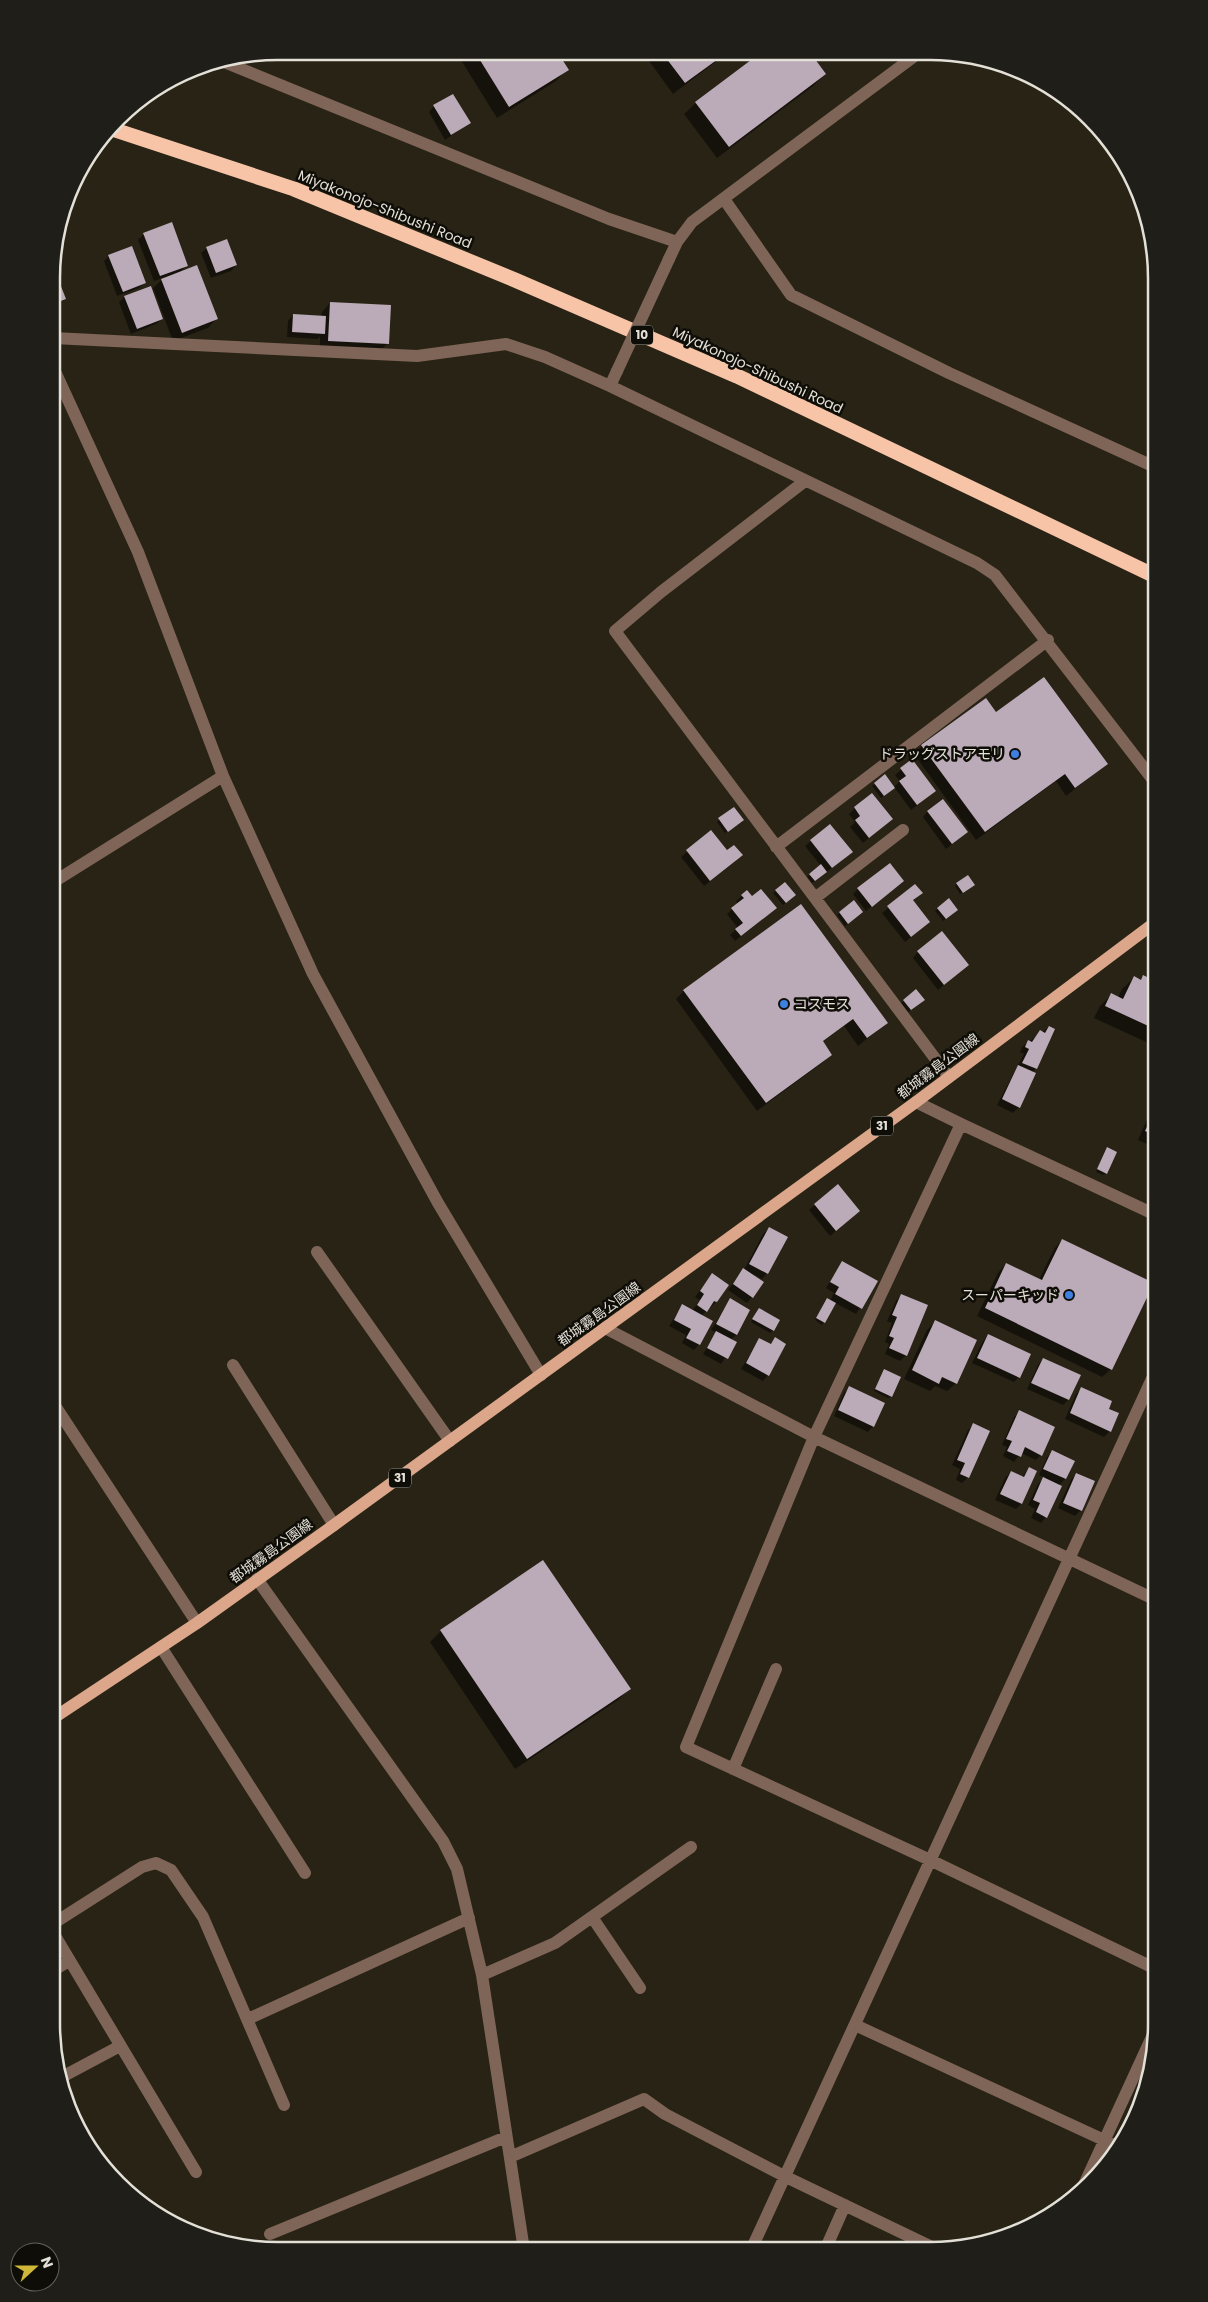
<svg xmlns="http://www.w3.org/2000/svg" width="1208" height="2302" viewBox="0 0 1208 2302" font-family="Poppins,'Noto Sans JP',sans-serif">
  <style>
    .shadow { fill: #0007 }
    .building { fill: #bbaab7 }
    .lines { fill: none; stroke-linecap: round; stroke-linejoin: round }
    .minor { stroke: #7e6557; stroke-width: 12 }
    .major { stroke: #dba68a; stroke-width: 12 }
    .highway { stroke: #f7c4a8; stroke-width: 15 }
    .minor-bridge { stroke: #7e6557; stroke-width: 12 }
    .shop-dot { fill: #3f7fe0; stroke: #0f0d07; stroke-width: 2 }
    .labels { text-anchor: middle; stroke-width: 5; stroke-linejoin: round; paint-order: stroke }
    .shield { fill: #0f0d07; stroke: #a3a199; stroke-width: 1 }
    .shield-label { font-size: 12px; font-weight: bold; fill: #e3e0d7 }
    .street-label { font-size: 14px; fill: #e3e0d7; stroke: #0f0d07 }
    .poi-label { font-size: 14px; fill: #e3e0d7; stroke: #0f0d07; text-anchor: end }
    .rim { fill: none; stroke: #e3e0d7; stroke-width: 2.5 }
  </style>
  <rect width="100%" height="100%" fill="#282315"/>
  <path class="shadow" d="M456 52 557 53 567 69 556 81 497 118Z
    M644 54H726L673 94Z
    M761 54 810 55 825 74 813 86 717 158 684 114 696 103Z
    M434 106 469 123 445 140 429 112Z
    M144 234 187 265 179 273 216 319 208 328 173 341 153 288 165 277 154 281 138 240Z
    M207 248 236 265 231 271 211 278 201 253Z
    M109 256 145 282 139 288 117 296 104 261Z
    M53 270 65 299 53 307Z
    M125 297 162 319 156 324 131 334 119 302Z
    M330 303 388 343 379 352 320 349V336L318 339 287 337 288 321 293 315 321 317 322 312Z
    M996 714 1106 764 1066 796 1056 781 976 840 914 754 922 746Z
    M912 760 935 791 911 810 894 787 900 781 895 775Z
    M885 776 891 790 881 798 872 786Z
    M734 808 740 823 725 833 717 822Z
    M855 808 886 824 863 843 850 827 855 822 849 814Z
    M928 811 967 832 946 849 923 817Z
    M711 832 736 861 704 886 681 857Z
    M811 841 845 858 812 883 807 877 821 866 805 846Z
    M903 881 866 911 853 894 858 889Z
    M785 884 792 898 783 905 773 893Z
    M957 884 971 887 960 894 955 886Z
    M915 886 921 893 912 901 923 927 905 942 882 913Z
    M742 896 770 913 735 941 730 935 738 928 727 914 738 904 736 901Z
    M854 902 859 914 845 926 837 915Z
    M938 909 954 912 943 921 935 911Z
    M918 952 962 970 938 990 913 958Z
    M1154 971 1157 972V1047L1094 1018 1100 1006 1111 995 1118 998 1122 989 1134 978 1140 981 1144 977 1146 978Z
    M684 991 886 1023 858 1046 844 1026 822 1042 831 1054 822 1063 757 1111 676 999Z
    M916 991 921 1002 908 1012 901 1003Z
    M1049 1027 1054 1029 1036 1068 1032 1073 1019 1107 1013 1113 997 1105 1024 1054 1020 1052 1022 1047Z
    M1157 1097 1156 1148 1138 1140Z
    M1105 1151 1106 1173 1103 1175 1096 1172Z
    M838 1185 853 1216 830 1236 809 1210Z
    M769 1228 767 1273 762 1279 753 1274 763 1283 747 1303 728 1290 744 1270 763 1234Z
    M1062 1240 1111 1369 1102 1377 977 1316 998 1273 1006 1264 1039 1280 1054 1249Z
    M842 1263 876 1281 856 1314 835 1303 822 1325 815 1320 825 1302 827 1300 830 1301 834 1293 826 1288Z
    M712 1275 708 1298 715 1303 701 1316 699 1344 694 1350 682 1343 686 1335 669 1326 682 1306 692 1311 700 1300 695 1297Z
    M901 1295 906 1355 900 1361 885 1354 889 1344 885 1342 892 1323 887 1321 896 1301Z
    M730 1300 749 1310 736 1335 730 1340 735 1343 721 1364 703 1354 717 1333 711 1330Z
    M759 1310 773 1330 770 1333 751 1322Z
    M935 1322 956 1383 947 1391 935 1386 930 1391 904 1379 927 1330Z
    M988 1336 1019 1377 1014 1382 972 1363 983 1341Z
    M760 1339 770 1345 775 1339 768 1375 763 1381 741 1369Z
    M1043 1359 1068 1400 1063 1405 1027 1389 1038 1365Z
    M884 1371 891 1396 888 1398 874 1391Z
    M849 1388 873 1426 868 1432 834 1416 844 1393Z
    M1082 1388 1107 1409 1110 1431 1104 1437 1065 1419 1076 1394Z
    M1020 1412 1041 1455 1036 1460 1021 1453 1014 1462 1003 1456 1007 1447 1002 1445 1014 1417Z
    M974 1424 968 1477 962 1483 956 1480 960 1469 952 1465 968 1430Z
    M1052 1452 1065 1479 1058 1486 1046 1517 1041 1523 1031 1518 1035 1509 1028 1505 1038 1484 1045 1477 1039 1475 1047 1457Z
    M1029 1468 1036 1471 1021 1504 1016 1509 995 1500 1005 1478 1011 1472 1022 1477Z
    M1076 1474 1093 1482 1080 1511 1075 1516 1058 1508 1071 1480Z
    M441 1631 629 1689 618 1700 515 1769 430 1642Z"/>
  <path class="building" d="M475 52 558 53 569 70 509 107Z
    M663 54H725L685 83Z
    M759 54 812 55 826 74 729 147 695 102Z
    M453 94 471 123 451 135 433 105Z
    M172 222 188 266 160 276 143 233Z
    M227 239 237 265 216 273 206 247Z
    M132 246 146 283 123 292 108 255Z
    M197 265 218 319 182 333 161 279Z
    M53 266 66 299 53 304Z
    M151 286 163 319 137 329 124 296Z
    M330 302 391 305 389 344 328 341Z
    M293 314 326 316 325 334 292 332Z
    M1044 677 1108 764 1075 788 1065 774 985 832 921 745 986 698 996 712Z
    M912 759 936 791 917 805 899 781 906 776 900 768Z
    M885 774 895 788 884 796 874 783Z
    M872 793 893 819 869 838 855 820 860 816 854 807Z
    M943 799 968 832 952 844 927 811Z
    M734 807 744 820 728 832 718 818Z
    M830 824 853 852 832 868 810 840Z
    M711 830 727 850 734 845 743 855 710 881 686 850Z
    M890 863 904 881 872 907 857 888Z
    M821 864 827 872 815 881 809 874Z
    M968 875 975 885 963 893 956 883Z
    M785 882 796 895 786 903 775 890Z
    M915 884 923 893 913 900 930 922 911 937 887 906Z
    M761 889 777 908 741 936 735 929 743 923 731 908 744 898 741 895 747 890 752 896Z
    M949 898 958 910 946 919 937 908Z
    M854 900 863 912 848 924 839 912Z
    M801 904 888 1023 867 1038 853 1019 823 1041 832 1055 766 1103 683 990Z
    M942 931 969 965 944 985 917 951Z
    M1154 969 1157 971V1030L1105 1006 1111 993 1123 999 1134 976 1141 980 1143 975 1149 978Z
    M916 989 925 1000 911 1010 903 1000Z
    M1049 1026 1055 1029 1037 1069 1022 1063 1029 1049 1025 1047 1028 1040 1032 1042 1040 1030 1045 1033Z
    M1018 1065 1036 1073 1020 1108 1002 1099Z
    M1157 1106V1136L1145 1131Z
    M1107 1147 1117 1152 1107 1174 1097 1169Z
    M838 1184 860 1211 836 1231 814 1204Z
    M769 1227 788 1237 768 1274 749 1264Z
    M1062 1239 1154 1283 1112 1370 985 1308 1006 1263 1042 1280Z
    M842 1261 878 1281 862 1309 835 1294 839 1287 830 1282Z
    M743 1268 764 1282 753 1298 733 1284Z
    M712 1273 729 1285 717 1302 714 1301 707 1312 697 1305 704 1294 700 1291Z
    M901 1294 928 1305 907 1356 889 1348 894 1338 889 1336 897 1317 892 1315Z
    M730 1298 750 1310 737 1335 716 1324Z
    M827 1298 836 1303 825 1323 816 1318Z
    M682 1304 713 1321 700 1345 686 1338 691 1329 674 1320Z
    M759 1308 780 1320 774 1331 752 1319Z
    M935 1320 977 1340 957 1384 942 1377 939 1384 912 1370Z
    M716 1331 737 1342 728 1359 707 1348Z
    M988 1334 1031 1354 1020 1378 977 1358Z
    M775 1337 786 1344 769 1376 746 1363 759 1338 771 1344Z
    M1043 1358 1081 1375 1069 1400 1031 1383Z
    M884 1369 901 1377 892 1397 875 1389Z
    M849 1386 885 1403 874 1427 838 1410Z
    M1081 1387 1112 1401 1109 1409 1119 1413 1111 1432 1070 1413Z
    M1019 1410 1055 1427 1042 1456 1025 1447 1021 1457 1007 1451 1012 1441 1006 1439Z
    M973 1423 990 1431 969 1478 960 1474 965 1463 957 1460Z
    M1052 1450 1075 1461 1066 1479 1043 1469Z
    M1029 1467 1037 1471 1022 1504 1000 1494 1011 1471 1024 1477Z
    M1076 1473 1095 1481 1082 1511 1063 1503Z
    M1043 1477 1062 1486 1047 1518 1036 1512 1040 1503 1033 1500Z
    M543 1560 631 1689 527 1759 440 1630Z"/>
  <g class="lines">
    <path class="minor" d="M224 62 609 219 677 242
      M1080 107 1130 174
      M724 199 791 295 949 373 1157 468
      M669 259 677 242 692 222 916 55
      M53 338 417 356 506 344 545 357 610 386 617 371
      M53 367 138 552 223 776 313 974 438 1203 541 1375
      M610 386 977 563 995 575 1157 785
      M805 481 661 592 615 631 949 1077
      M776 847 1048 640
      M52 883 223 776
      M815 898 903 830
      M916 1102 961 1124
      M317 1252 450 1441
      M605 1328 814 1437 1156 1600
      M233 1365 334 1525
      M52 1401 197 1623
      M257 1579 443 1841 457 1869 482 1975 524 2250
      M161 1647 305 1873
      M733 1769 776 1669
      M592 1917 640 1988
      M51 1925 142 1867 156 1863 171 1870 203 1917 284 2105
      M51 1929 196 2172
      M1156 1969 930 1860 686 1747 814 1437 961 1124 1156 1215
      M51 1972 69 1961
      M482 1975 555 1943 691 1847
      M248 2019 469 1918
      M855 2025 1119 2147
      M60 2078 120 2046
      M510 2157 644 2099 665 2114 786 2177 938 2250
      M1083 2187 1156 2028
      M270 2234 506 2137
      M751 2250 1156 1370
      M825 2250 845 2205"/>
    <path class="major" d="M52 1719 197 1623 334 1525 916 1102 1157 921"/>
    <path class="highway" d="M112 129 294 189 515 280 737 376 1157 577"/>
    <path class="minor-bridge" d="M617 371 669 259"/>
  </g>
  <g class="shop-dot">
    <circle cx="1015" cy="754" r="5"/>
    <circle cx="784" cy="1004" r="5"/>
    <circle cx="1069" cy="1295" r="5"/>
  </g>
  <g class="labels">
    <g class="shield">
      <rect x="631" y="325.5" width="22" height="19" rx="4"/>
      <rect x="871" y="1116.5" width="22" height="19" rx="4"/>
      <rect x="389" y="1468.5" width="22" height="19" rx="4"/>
    </g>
    <g class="shield-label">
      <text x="642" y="339">10</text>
      <text x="882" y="1130">31</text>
      <text x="400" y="1482">31</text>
    </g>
    <g class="street-label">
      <text transform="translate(385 209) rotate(22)" y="5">Miyakonojo-Shibushi Road</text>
      <text transform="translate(758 370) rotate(25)" y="5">Miyakonojo-Shibushi Road</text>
      <text transform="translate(938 1066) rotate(-37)" y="5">都城霧島公園線</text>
      <text transform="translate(599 1314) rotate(-36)" y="5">都城霧島公園線</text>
      <text transform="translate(271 1551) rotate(-36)" y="5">都城霧島公園線</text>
    </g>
    <g class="poi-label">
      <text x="1005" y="759">ドラッグストアモリ</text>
      <text x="794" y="1009" text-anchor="start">コスモス</text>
      <text x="1059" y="1300">スーパーキッド</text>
    </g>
  </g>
  <path d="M0 0H1208V2302H0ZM278 60H930A218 218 0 0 1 1148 278V2024A218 218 0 0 1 930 2242H278A218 218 0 0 1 60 2024V278A218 218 0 0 1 278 60Z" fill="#201e18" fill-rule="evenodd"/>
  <path class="rim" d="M278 60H930A218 218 0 0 1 1148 278V2024A218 218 0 0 1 930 2242H278A218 218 0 0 1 60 2024V278A218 218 0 0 1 278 60Z"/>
  <g transform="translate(35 2267) rotate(69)"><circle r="24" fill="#0f0d07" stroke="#64615a"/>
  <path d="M0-4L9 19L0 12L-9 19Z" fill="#cfb837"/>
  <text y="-8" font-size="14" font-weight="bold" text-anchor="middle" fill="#e3e0d7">N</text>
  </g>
</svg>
